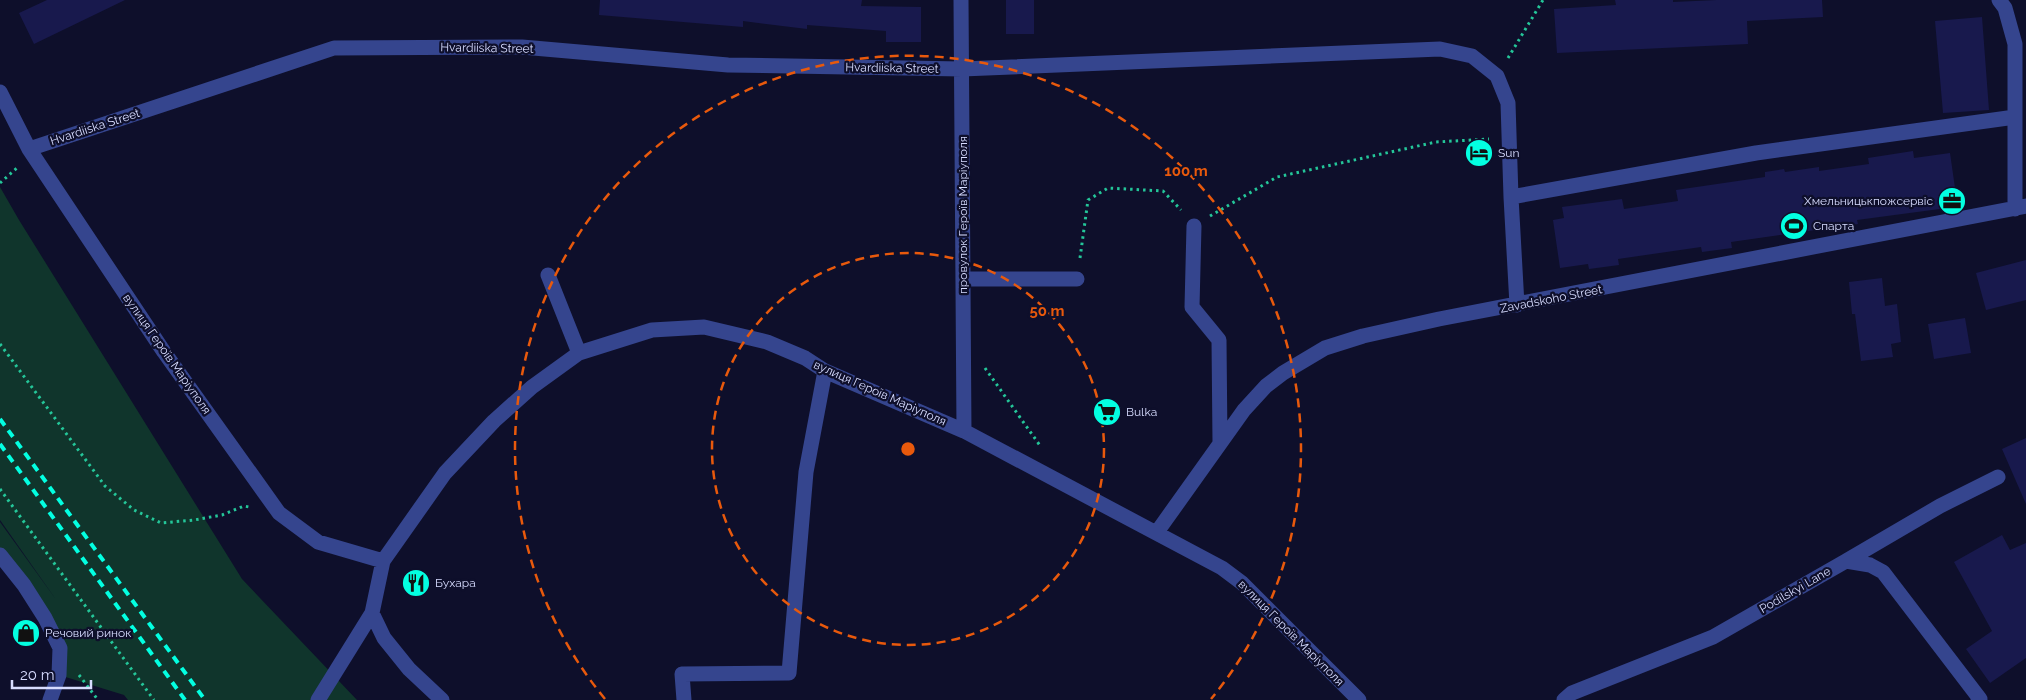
<svg xmlns="http://www.w3.org/2000/svg" width="2026" height="700" viewBox="0 0 2026 700" font-family="Raleway,sans-serif">
  <style>
    .green { fill: #10352c }
    .building { fill: #18194d }
    .lines { fill: none; stroke-linecap: round; stroke-linejoin: round }
    .path { stroke: #24c699; stroke-width: 3; stroke-dasharray: 2.5 4; stroke-linecap: butt }
    .minor { stroke: #35458e; stroke-width: 15 }
    .rail { stroke: #03ffe1; stroke-width: 4; stroke-dasharray: 8 6; stroke-linecap: butt }
    .ring { fill: none; stroke: #e8590c; stroke-width: 2.5; stroke-dasharray: 9 6 }
    .labels { text-anchor: middle; stroke-width: 4.5; stroke-linejoin: round; paint-order: stroke }
    .street-label { font-size: 12px; fill: #d7dcff; stroke: #0e0f2b }
    .poi-label { font-size: 12px; fill: #d7dcff; stroke: #0e0f2b; text-anchor: start }
    .centre { fill: #e8590c; stroke: #0e0f2b; stroke-width: 2.5 }
    .ring-label { font-size: 15px; text-anchor: middle; font-weight: bold; fill: #e8590c; stroke: #0e0f2b; stroke-width: 4.5; stroke-linejoin: round; paint-order: stroke }
  </style>
  <rect width="100%" height="100%" fill="#0e0f2b"/>
  <path class="green" d="M0 187 19 220 242 579 357 700H128L124 695 59 675 60 648 0 555V522L57 601 0 520Z"/>
  <path class="building" d="M47 0H125L34 44 19 13Z
    M600 0H862L861 6 921 7V42H886V31L807 25V29L743 21V27L599 15Z
    M1006 0H1034V34H1006Z
    M1615 0H1673V2L1717 0H1822L1823 17 1747 21 1748 44 1557 53 1554 9 1616 5Z
    M1982 17 1989 110 1943 113 1935 21Z
    M1913 151 1914 158 1950 153 1956 195 1947 208 1857 220 1858 224 1731 242 1732 248 1702 252 1701 247 1618 259 1619 265 1589 269 1588 264 1560 268 1553 220 1564 218 1562 207 1622 199 1624 209 1678 201 1676 190 1765 177V172L1784 169 1785 172 1819 167V171L1869 164 1868 158Z
    M2026 260V300L1986 310 1976 273Z
    M1882 278 1885 306 1897 304 1901 342 1891 344 1893 357 1861 361 1855 314H1852L1849 282Z
    M1965 318 1971 353 1934 359 1928 324Z
    M2026 438V504L2002 449Z
    M2002 535 2010 550 2026 543V658L1990 683 1966 649 1992 631 1954 562Z"/>
  <g class="lines">
    <path class="path" d="M1508 58 1543 0
      M0 183 18 167
      M1210 216 1277 177 1436 142 1489 139
      M1080 258 1088 200 1108 188 1163 191 1181 210
      M0 344 105 486 134 510 161 523 194 520 222 515 244 506 249 507
      M985 368 1041 447
      M0 489 154 700
      M79 675 98 700"/>
    <path class="minor" d="M961 0 964 431
      M1999 0 2005 8 2015 44V209
      M0 92 29 149 164 352 279 513 318 542 383 561
      M29 149 334 48 522 47 728 65 962 69 1440 49 1472 56 1497 76 1508 103 1511 197 1517 305
      M1511 197 1756 153 2015 117
      M1194 226 1192 307 1219 340 1220 443
      M548 275 579 353
      M963 279H1077
      M1157 532 1244 410 1266 386 1283 373 1325 348 1363 336 1439 319 2026 206
      M0 555 24 585 45 618 60 648 59 675 50 700
      M1846 561 1940 506 1998 477
      M372 613 384 638 409 669 442 700
      M318 700 372 613 383 561 445 473 494 421 532 387 579 353 652 330 704 327 767 342 805 358 825 371 964 431 1222 568 1242 583 1359 700
      M684 700 682 674 789 673 806 472 825 371
      M1564 700 1572 693 1713 637 1846 561 1870 565 1883 572 1980 699 1978 700"/>
    <path class="rail" d="M0 419 205 700
      M0 444 185 700"/>
  </g>
  <g class="ring">
    <circle cx="908" cy="449" r="196"/>
    <path d="M605 699A393 393 0 1 1 1211 699"/>
  </g>
  <defs>
    <symbol id="hotel-disc" viewBox="-11 -11 22 22"><circle r="9.5" fill="#03ffe1" stroke="#0e0f2b"/><path d="M-6-4.5h1.5V1H6V5H4.5V3h-9V5H-6ZM-4 0a1.8 1.8 0 1 1 3.6 0ZM.5 0V-2.5h3Q6-2.5 6 0Z" fill="#111"/></symbol>
    <symbol id="office-disc" viewBox="-11 -11 22 22"><circle r="9.5" fill="#03ffe1" stroke="#0e0f2b"/><path d="M-6-3h4V-5.5h4V-3h4V5H-6ZM-1-4.5V-3h2v-1.5ZM-6 0V1H6V0Z" fill="#111"/></symbol>
    <symbol id="stadium-disc" viewBox="-11 -11 22 22"><circle r="9.5" fill="#03ffe1" stroke="#0e0f2b"/><path d="M0-5a6.5 5 0 1 0 0 10a6.5 5 0 1 0 0-10ZM-3.5-1.8h7v3.6h-7Z" fill="#111"/></symbol>
    <symbol id="supermarket-disc" viewBox="-11 -11 22 22"><circle r="9.5" fill="#03ffe1" stroke="#0e0f2b"/><path d="M-6-5.5h2.5l.6 2H6L4.5 2H-2.5L-4.4-4H-6ZM-1.5 3.2a1.3 1.3 0 1 0 .1 0ZM3 3.2a1.3 1.3 0 1 0 .1 0Z" fill="#111"/></symbol>
    <symbol id="restaurant-disc" viewBox="-11 -11 22 22"><circle r="9.5" fill="#03ffe1" stroke="#0e0f2b"/><path d="M-5-6h1v4h1v-4h1v4h1v-4h1v5L-1.5 .5V6h-2V.5L-5-1ZM5-6V6H3V1.5H1.5Q1.5-4 5-6Z" fill="#111"/></symbol>
    <symbol id="shop-disc" viewBox="-11 -11 22 22"><circle r="9.5" fill="#03ffe1" stroke="#0e0f2b"/><path d="M-5-2.5h2.3a2.7 3.5 0 0 1 5.4 0H5L5.5 6h-11ZM-1.5-2.5h3a1.5 2.3 0 0 0-3 0Z" fill="#111"/></symbol>
  </defs>
  <g fill-rule="evenodd">
    <use href="#hotel-disc" x="1463" y="137" width="32" height="32"/>
    <use href="#office-disc" x="1936" y="185" width="32" height="32"/>
    <use href="#stadium-disc" x="1778" y="210" width="32" height="32"/>
    <use href="#supermarket-disc" x="1091" y="396" width="32" height="32"/>
    <use href="#restaurant-disc" x="400" y="567" width="32" height="32"/>
    <use href="#shop-disc" x="10" y="617" width="32" height="32"/>
  </g>
  <g class="labels">
    <g class="street-label">
      <text transform="translate(487 48) rotate(1)" y="4">Hvardiiska Street</text>
      <text transform="translate(892 68) rotate(1)" y="4">Hvardiiska Street</text>
      <text transform="translate(95 127) rotate(-18)" y="4">Hvardiiska Street</text>
      <text transform="translate(963 215) rotate(-90)" y="4">провулок Героїв Маріуполя</text>
      <text transform="translate(1551 299) rotate(-11)" y="4">Zavadskoho Street</text>
      <text transform="translate(167 354) rotate(55)" y="4">вулиця Героїв Маріуполя</text>
      <text transform="translate(880 393) rotate(24)" y="4">вулиця Героїв Маріуполя</text>
      <text transform="translate(1795 590) rotate(-30)" y="4">Podilskyi Lane</text>
      <text transform="translate(1291 633) rotate(45)" y="4">вулиця Героїв Маріуполя</text>
    </g>
    <g class="poi-label">
      <text x="1498" y="157">Sun</text>
      <text x="1933" y="205" text-anchor="end">Хмельницькпожсервіс</text>
      <text x="1813" y="230">Спарта</text>
      <text x="1126" y="416">Bulka</text>
      <text x="435" y="587">Бухара</text>
      <text x="45" y="637">Речовий ринок</text>
    </g>
  </g>
  <circle cx="908" cy="449" r="8" class="centre"/>
  <g class="ring-label">
    <text x="1186" y="176">100 m</text>
    <text x="1047" y="316">50 m</text>
  </g>
  <path d="M12 680v8h79v-8" fill="none" stroke="#d7dcff" stroke-width="2.5"/>
  <text x="20" y="680" font-size="15" fill="#d7dcff" stroke="#0e0f2b" stroke-width="4" paint-order="stroke">20 m</text>
</svg>
